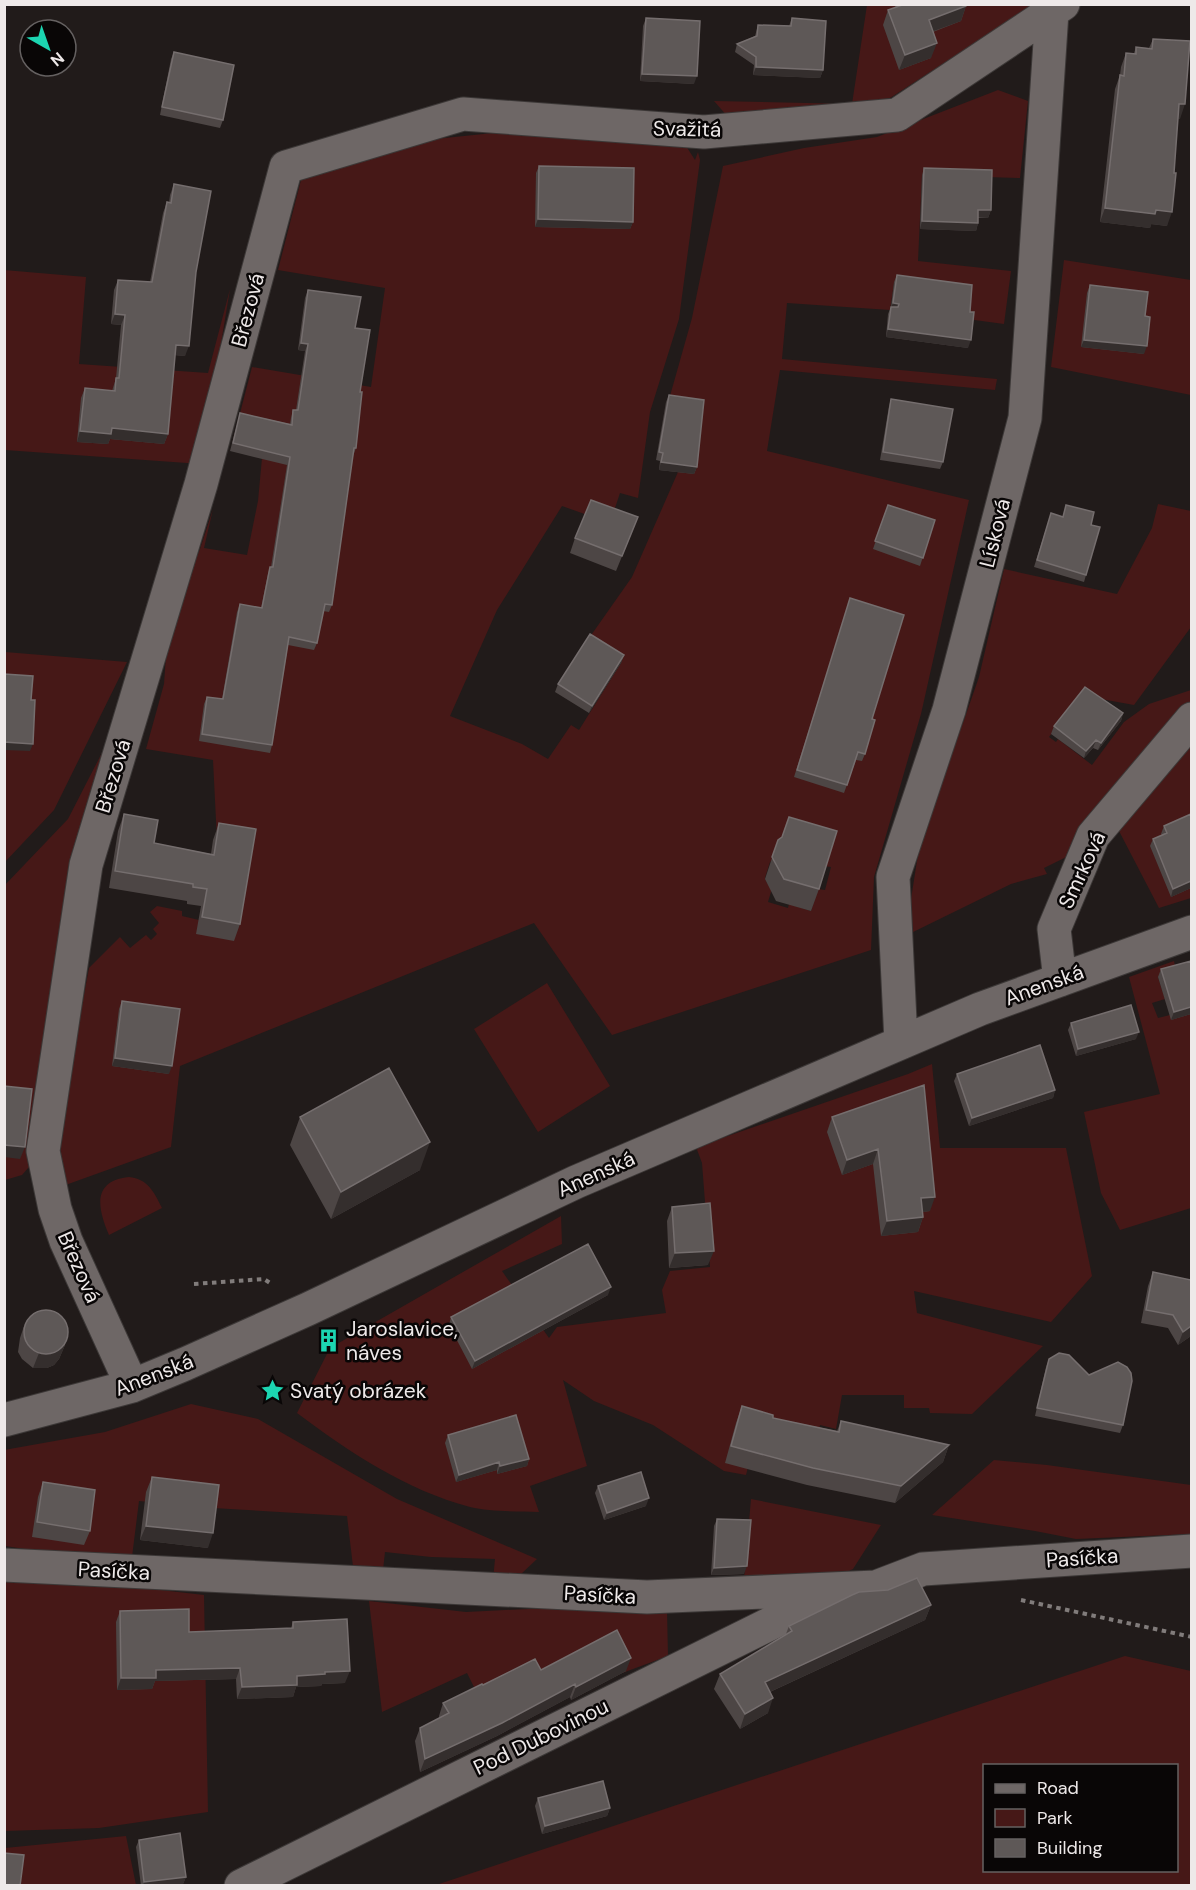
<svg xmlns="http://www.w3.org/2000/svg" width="1196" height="1890" viewBox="0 0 1196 1890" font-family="'DM Sans',sans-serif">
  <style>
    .green { fill: #461817; fill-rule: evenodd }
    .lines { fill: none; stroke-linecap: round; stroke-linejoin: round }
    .street-casing { stroke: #3c3837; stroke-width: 35 }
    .path { stroke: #817c7b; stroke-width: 4; stroke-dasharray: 4.5 4.5; stroke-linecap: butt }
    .street { stroke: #6e6766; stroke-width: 33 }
    .wall { fill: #4d4645 }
    .shaded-wall { fill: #342e2d }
    .building { fill: #5e5857; stroke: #756e6e; stroke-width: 1.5 }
    .labels { text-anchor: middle; stroke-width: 5; stroke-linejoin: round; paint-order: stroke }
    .street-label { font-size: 21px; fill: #eee9e9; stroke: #090606 }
    .poi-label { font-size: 21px; fill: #eee9e9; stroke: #090606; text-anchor: start }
  </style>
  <rect width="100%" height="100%" fill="#211b1a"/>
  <path class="green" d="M867 5H1034L890 98 852 104 728 117 714 101 852 104Z
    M998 90 1028 101 1020 178 922 175 918 261 1011 271 1004 324 967 319 894 283 890 310 787 303 782 359 997 379 995 390 780 370 767 451 969 500 921 714 874 877 871 950 612 1035 534 923 180 1066 171 1147 60 1187 53 1160 89 968 120 937 130 948 146 935 151 940 157 934 153 929 159 923 150 912 157 906 182 911V916L199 920 197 933 234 939 251 844 217 840 213 760 146 749 164 684 168 627 200 549 213 509 204 548 247 555 258 501 262 458 253 456 260 426 238 421 252 367 371 387 385 288 278 270 301 180 435 139 503 132H677L695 160 698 152 700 160 679 319 650 412 638 498 620 493 610 523 562 506 497 610 450 716 522 744 548 759 571 725 579 730 621 663 587 641 632 577 678 472 668 403 692 318 723 166 804 148 877 137ZM775 859 831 867 825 890 818 889 811 911 789 904 788 908 768 902 773 885 767 883 765 878 770 862Z
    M1064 260 1191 280V395L1051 367Z
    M4 270 86 277 79 364 208 373 230 289 201 464 5 450Z
    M1158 504 1191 511V627L1134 705 1090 697 1076 703 1049 737 1056 742 1058 739 1092 765 1124 722 1149 704 1191 690V820L1162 834 1191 888V898L1159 908 1119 831 1044 868 1047 874 1011 884 907 935 906 931 922 829 964 720 979 677 1004 569 1117 594 1152 528Z
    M5 652 127 662 54 810 5 862Z
    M129 700 36 1159 22 1175 5 1180 4 886 68 819Z
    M1174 961 1176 972 1158 977 1165 999 1152 1003 1158 1018 1170 1015 1191 1014V1208L1120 1230 1101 1193 1084 1112 1160 1094 1129 977Z
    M547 983 610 1086 538 1132 474 1029Z
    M932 1064 940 1148H1066L1092 1276 1051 1322 914 1291 917 1313 1043 1346 972 1414 930 1413 929 1408H904V1395H842L836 1429 820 1425 815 1457 755 1439 746 1475 724 1471 653 1425 594 1401 563 1380 587 1466 530 1486 539 1512C518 1511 490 1512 470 1507 406 1490 349 1452 297 1413L330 1348 561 1216 562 1244 502 1271 549 1338 557 1327 666 1313 662 1290 670 1271 710 1267 702 1163 696 1147 908 1074Z
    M129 1177C148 1179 154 1192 162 1208L109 1235C98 1209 91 1181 129 1177Z
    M191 1404 258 1419 397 1499 537 1559 520 1575 493 1580 495 1559 431 1557 385 1552 382 1579 354 1575 347 1516 213 1508 139 1501 131 1565 5 1546 4 1450 105 1432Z
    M994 1460 1047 1465 1191 1485V1534L1076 1539 1035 1531 932 1515Z
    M751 1499 881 1525 853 1569 825 1582 743 1590Z
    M4 1572 204 1595 208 1812 99 1828 5 1831Z
    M369 1601 466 1612 589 1606 667 1610 668 1656 625 1672 486 1711 467 1673 382 1712Z
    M1125 1656 1191 1671V1885H436ZM984 1766H1176V1870H984Z
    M126 1836 136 1885H18L5 1861V1848Z"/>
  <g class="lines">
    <defs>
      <path id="street" d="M1060 980 1054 929 1093 836 1192 719
        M901 1042 893 877 949 710 1025 418 1052 12
        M132 1386 66 1241 55 1209 43 1151 86 865 201 484 286 167 463 114 704 132 897 115 1063 4
        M4 1420 132 1386 185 1364 308 1309 576 1182 980 1009 1192 932
        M4 1565 647 1597 876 1587 923 1569 1192 1551
        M241 1886 828 1595"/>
    </defs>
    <use href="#street" class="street-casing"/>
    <path class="path" d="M194 1284 264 1279 273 1285
      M1021 1600 1192 1637"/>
    <use href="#street" class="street"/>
  </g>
  <path class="wall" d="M894 4H966V6L961 21 933 32 931 58 899 70 883 25 888 10 896 8Z
    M646 18 694 84 640 81 643 26Z
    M792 18 823 70 820 78 753 75 754 65 735 52 737 44 755 36 758 25 789 26Z
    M1153 39 1180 119 1178 118 1167 226 1151 224 1150 228 1100 222 1115 89 1120 75 1121 67 1126 53H1134L1136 47 1149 48Z
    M174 52 223 120 220 128 160 115 171 59Z
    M539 166 633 222 630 229 535 227 536 173Z
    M924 168 991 210 988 218H978V223L976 231 920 229 922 175Z
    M174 184 196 272 185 356 175 355 168 434 164 444 110 439 108 444 77 442 81 398 85 388 112 391 116 378 121 325 111 324 114 290 118 280 150 282 163 213 167 202 169 203 170 195Z
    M897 275 970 312 968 348 886 337 888 314 891 307 894 282Z
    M1090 285 1145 316 1144 354 1081 347 1087 293Z
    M308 290 355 328 360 392 356 448 353 456 332 605 329 612 323 611 317 643 314 650 288 645 272 745 270 753 199 741 204 704 207 697 222 699 237 612 240 604 261 608 268 574 270 567H271L287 465 230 451 240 413 290 424 291 418 293 410H296L305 351 298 350 305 298Z
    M669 395 697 467 694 474 659 470 660 461 656 460 666 402Z
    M891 399 943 462 940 469 880 460 889 406Z
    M888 505 935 520 920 566 873 549Z
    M1051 513 1091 525 1086 575 1084 582 1034 567Z
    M632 532 616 571 570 553 575 538Z
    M848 606 872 719 865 754 862 761 856 760 844 793 794 777Z
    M624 655 621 663 589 713 555 692 558 684Z
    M1123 713 1121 721 1098 750 1093 748 1084 758 1051 734 1054 726Z
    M124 814 154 843 211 854 213 840 219 823 240 924 234 941 196 934 201 906 187 904V901L109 888 118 831Z
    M1191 814V888L1171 897 1150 846 1153 839 1162 835 1161 834 1164 826Z
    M789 817 819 889 811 911 776 901 765 879 778 840 782 838Z
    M1191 961V1014L1171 1020 1158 977 1161 969Z
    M122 1001 169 1074 112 1066 119 1009Z
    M1071 1023 1136 1039 1076 1056 1068 1030Z
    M957 1074 1055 1090 1053 1098 969 1126 954 1081Z
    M924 1085 930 1211 923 1212V1217L918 1232 881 1236 873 1164 842 1175 827 1132 832 1117Z
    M300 1117 420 1170 331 1219 290 1145Z
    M672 1207 708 1265 669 1268 667 1221Z
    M1153 1272 1191 1336 1178 1345 1168 1328 1141 1323 1148 1286Z
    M608 1295 472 1369 449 1325 451 1317Z
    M25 1323 65 1345 59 1359 54 1365 47 1368H33L22 1359 18 1352 20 1338Z
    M1049 1359 1089 1375 1123 1425 1120 1433 1035 1416 1046 1367Z
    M742 1406 773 1418 837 1431 841 1421 949 1445 943 1462 895 1503 807 1485 725 1463 736 1423Z
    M448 1435 529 1459 527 1466 497 1474V1470L456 1482 445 1443Z
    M152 1477 208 1548 140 1540 146 1492Z
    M43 1482 90 1531 84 1545 32 1537 38 1497Z
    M598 1486 646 1506 604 1520 595 1493Z
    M717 1519 744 1574 711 1575 714 1526Z
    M931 1605 925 1620 770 1692 768 1713 740 1729 714 1689 720 1674 786 1634 789 1626Z
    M120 1611 189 1632 291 1628 293 1622 345 1683 322 1684 321 1686 296 1687 293 1697 237 1699 236 1679 155 1681 152 1689 117 1690 116 1622Z
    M541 1670 626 1671 571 1700 570 1697 497 1736 420 1772 415 1741 420 1728 439 1718V1716L443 1703Z
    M538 1798 610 1808 607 1816 542 1834 535 1806Z
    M139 1840 186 1877 183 1884 173 1886H141L136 1847Z"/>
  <path class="shaded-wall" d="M966 6 961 21 923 35 929 20Z
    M937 43 931 58 899 70 905 55Z
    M756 67 823 70 820 78 753 75Z
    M642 74 697 76 694 84 640 81Z
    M1179 104H1185L1180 119 1174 118Z
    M1105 208 1155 214 1150 228 1100 222Z
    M978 210H991L988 218 976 217Z
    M1156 210 1172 212 1167 226 1151 224Z
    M538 219 633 222 630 229 535 227Z
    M922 221 978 223 976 231 920 229Z
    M893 303 899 304 896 311 890 310Z
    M115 314 125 315 121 325 111 324Z
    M888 329 971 340 968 348 886 337Z
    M1084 340 1147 346 1144 354 1081 347Z
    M301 343 308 344 305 351 298 350Z
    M176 345 189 346 185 356 172 355Z
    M112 428 168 434 164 444 110 439 108 444 77 442 80 431Z
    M661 462 697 467 694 474 659 470Z
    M624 655 621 663 589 713 592 706Z
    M1123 713 1121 721 1098 750 1101 743Z
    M1096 740 1093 748 1084 758 1086 751Z
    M4 742 33 744 30 751 4 750Z
    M1191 881V888L1171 897 1173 889Z
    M1191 1007V1014L1171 1020 1174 1012Z
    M1139 1032 1136 1039 1076 1056 1078 1049Z
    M115 1058 172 1066 169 1074 112 1066Z
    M1055 1090 1053 1098 969 1126 972 1118Z
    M430 1142 420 1170 331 1219 341 1192Z
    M4 1145 25 1147 20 1159 4 1157Z
    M878 1149 873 1164 842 1175 847 1160Z
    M935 1197 930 1211 916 1213 921 1198Z
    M923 1217 918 1232 881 1236 887 1221Z
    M714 1251 708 1265 669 1268 675 1253Z
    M611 1287 608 1295 472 1369 475 1361Z
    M1191 1326V1336L1178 1345 1183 1332Z
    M65 1345 59 1359 54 1365 47 1368H33L39 1353Z
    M949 1445 943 1462 895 1503 901 1486Z
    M529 1459 527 1466 497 1474 500 1466Z
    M499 1462 497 1470 456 1482 459 1475Z
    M649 1498 646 1506 604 1520 607 1513Z
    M146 1526 213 1533 208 1548 140 1540Z
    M747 1566 744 1574 711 1575 714 1568Z
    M931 1605 925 1620 759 1697 765 1682Z
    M631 1658 626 1671 571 1700 576 1687Z
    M240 1668 236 1679 155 1681 152 1689 117 1690 121 1678 156 1670Z
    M350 1671 345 1683 322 1684 321 1686 296 1687 293 1697 237 1699 242 1687 297 1676 325 1672Z
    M575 1684 570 1697 497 1736 420 1772 425 1759Z
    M773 1698 768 1713 740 1729 745 1714Z
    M610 1808 607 1816 542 1834 545 1826Z
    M186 1877 183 1884 173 1886H143L144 1882Z"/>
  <path class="building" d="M905 4H966V6L929 20 937 43 905 55 888 10Z
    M646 18 700 21 697 76 642 74Z
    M792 18 826 21 823 70 756 67V57L737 44 757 36 758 25 791 26Z
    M1153 39 1190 41 1185 104H1179L1174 173H1176L1172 212 1156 210 1155 214 1105 208 1120 75 1124 76 1126 53 1136 54V47L1152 49Z
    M174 52 234 65 223 120 162 107Z
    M539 166 634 168 633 222 538 219Z
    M924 168 992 170 991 210H978V223L922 221Z
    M174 184 211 191 196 272 189 346 176 345 168 434 112 428 111 434 80 431 85 388 115 391 116 378H119L125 315 115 314 118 280 152 282 167 202 171 203Z
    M897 275 972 285 970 312H974L971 340 888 329 891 307H898L899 304 893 303Z
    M1090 285 1148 292 1145 316 1150 317 1147 346 1084 340Z
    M308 290 361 297 355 328 370 330 360 392H362L356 448H354L332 605 325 604 317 643 289 637 272 745 202 734 207 697 223 699 240 604 262 608 270 567H273L290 457 233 443 240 413 292 425 293 410H298L308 344 301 343Z
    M669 395 704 400 697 467 661 462 663 453 659 452Z
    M891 399 953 409 943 462 883 452Z
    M591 500 638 517 622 556 575 538Z
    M888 505 935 520 923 558 875 541Z
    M1066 505 1094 512 1091 525 1100 527 1086 575 1037 560 1051 513 1063 517Z
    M850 598 904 615 872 719 875 720 865 754 858 752 847 785 797 770Z
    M590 634 624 655 592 706 558 684Z
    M4 674 33 676 31 700H35L33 744 4 742Z
    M1085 687 1123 713 1101 743 1096 740 1086 751 1054 726Z
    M124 814 158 820 154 843 214 855 219 823 256 829 240 924 202 917 207 889 193 887V884L115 871Z
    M1191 814V881L1173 889 1153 839 1167 833 1164 826Z
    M789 817 837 831 819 889 784 879 772 857 778 840 782 837Z
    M1191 961V1007L1174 1012 1161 969Z
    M122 1001 180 1009 172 1066 115 1058Z
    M1131 1005 1139 1032 1078 1049 1071 1023Z
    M1040 1045 1055 1090 972 1118 957 1074Z
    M389 1068 430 1142 341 1192 300 1117Z
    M924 1085 935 1197 921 1198 923 1217 887 1221 878 1149 847 1160 832 1117Z
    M4 1086 32 1089 25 1147 4 1145Z
    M710 1203 714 1251 675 1253 672 1207Z
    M588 1244 611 1287 475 1361 451 1317Z
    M1153 1272 1191 1280V1326L1183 1332 1173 1315 1146 1310Z
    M24 1332a22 22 0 1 1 44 0a22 22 0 1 1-44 0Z
    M1059 1353 1069 1355 1089 1375 1118 1362 1127 1367 1131 1373 1132 1381 1123 1425 1037 1408 1049 1359Z
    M742 1406 773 1415V1418L839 1432 841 1421 949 1445 901 1486 813 1468 731 1446Z
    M516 1415 529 1459 500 1466 499 1462 459 1475 448 1435Z
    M641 1472 649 1498 607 1513 598 1486Z
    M152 1477 219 1485 213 1533 146 1526Z
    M43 1482 95 1490 90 1531 37 1522Z
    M717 1519 751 1520 747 1566 714 1568Z
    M917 1578 931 1605 765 1682 773 1698 745 1714 720 1674 792 1631 789 1626 852 1595 859 1592 888 1590Z
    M189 1609V1632L293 1628V1622L347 1619 350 1671 325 1672V1674L297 1676V1685L242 1687 240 1668 156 1670V1678H121L120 1611Z
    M617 1630 631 1658 576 1687 575 1684 502 1723 425 1759 420 1728 449 1713 443 1703 482 1684 483 1685 535 1659 541 1670Z
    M603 1781 610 1808 545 1826 538 1798Z
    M180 1833 186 1877 144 1882 139 1840Z
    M4 1853 24 1855 20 1886H4Z"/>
  <defs>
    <symbol id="building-bare" viewBox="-9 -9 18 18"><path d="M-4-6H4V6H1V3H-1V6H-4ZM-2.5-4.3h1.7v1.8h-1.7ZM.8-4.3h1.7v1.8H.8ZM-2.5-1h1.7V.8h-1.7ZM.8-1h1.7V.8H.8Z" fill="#1cd5b1" stroke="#090606" stroke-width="2.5" paint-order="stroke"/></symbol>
    <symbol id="sight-bare" viewBox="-9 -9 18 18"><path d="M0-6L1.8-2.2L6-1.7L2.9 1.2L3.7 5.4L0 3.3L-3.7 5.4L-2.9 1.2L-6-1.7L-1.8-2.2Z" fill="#1cd5b1" stroke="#090606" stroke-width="2.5" paint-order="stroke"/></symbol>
  </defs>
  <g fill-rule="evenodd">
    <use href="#building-bare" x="312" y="1324" width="33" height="33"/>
    <use href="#sight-bare" x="256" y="1374" width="33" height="33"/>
  </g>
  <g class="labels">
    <g class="street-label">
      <text transform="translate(687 129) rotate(1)" y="7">Svažitá</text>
      <text transform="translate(248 310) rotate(-75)" y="7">Březová</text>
      <text transform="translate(995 533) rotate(-76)" y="7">Lísková</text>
      <text transform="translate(113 776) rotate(-73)" y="7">Březová</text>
      <text transform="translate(1082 870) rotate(-65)" y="7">Smrková</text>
      <text transform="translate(1044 985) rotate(-20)" y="7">Anenská</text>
      <text transform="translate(596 1174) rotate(-24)" y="7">Anenská</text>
      <text transform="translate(79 1267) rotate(66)" y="7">Březová</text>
      <text transform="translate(154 1375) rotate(-21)" y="7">Anenská</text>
      <text transform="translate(1082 1558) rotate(-4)" y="7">Pasíčka</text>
      <text transform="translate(114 1571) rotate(3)" y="7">Pasíčka</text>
      <text transform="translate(600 1595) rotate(3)" y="7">Pasíčka</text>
      <text transform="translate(541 1737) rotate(-26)" y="7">Pod Dubovinou</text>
    </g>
    <g class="poi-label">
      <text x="346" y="1336">Jaroslavice,<tspan x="346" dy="24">náves</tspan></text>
      <text x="290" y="1398">Svatý obrázek</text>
    </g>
  </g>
  <rect width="1196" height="1890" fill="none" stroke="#eee9e9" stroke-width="12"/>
  <rect x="983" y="1764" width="195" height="108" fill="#090606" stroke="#656161" stroke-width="1.5"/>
  <rect x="995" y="1784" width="30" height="9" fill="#6e6766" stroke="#656161" stroke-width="1.5"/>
  <text x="1037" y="1794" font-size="18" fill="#eee9e9">Road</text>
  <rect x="995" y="1809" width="30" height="18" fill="#461817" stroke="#656161" stroke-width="1.5"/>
  <text x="1037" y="1824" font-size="18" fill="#eee9e9">Park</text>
  <rect x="995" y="1839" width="30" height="18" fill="#5e5857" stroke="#656161" stroke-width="1.5"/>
  <text x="1037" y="1854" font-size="18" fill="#eee9e9">Building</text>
  <g transform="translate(48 48) rotate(140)"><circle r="28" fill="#090606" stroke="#656161" stroke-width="1.5"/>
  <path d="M0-4.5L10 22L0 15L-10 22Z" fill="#1cd5b1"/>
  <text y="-9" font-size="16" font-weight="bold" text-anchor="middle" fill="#eee9e9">N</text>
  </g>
</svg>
